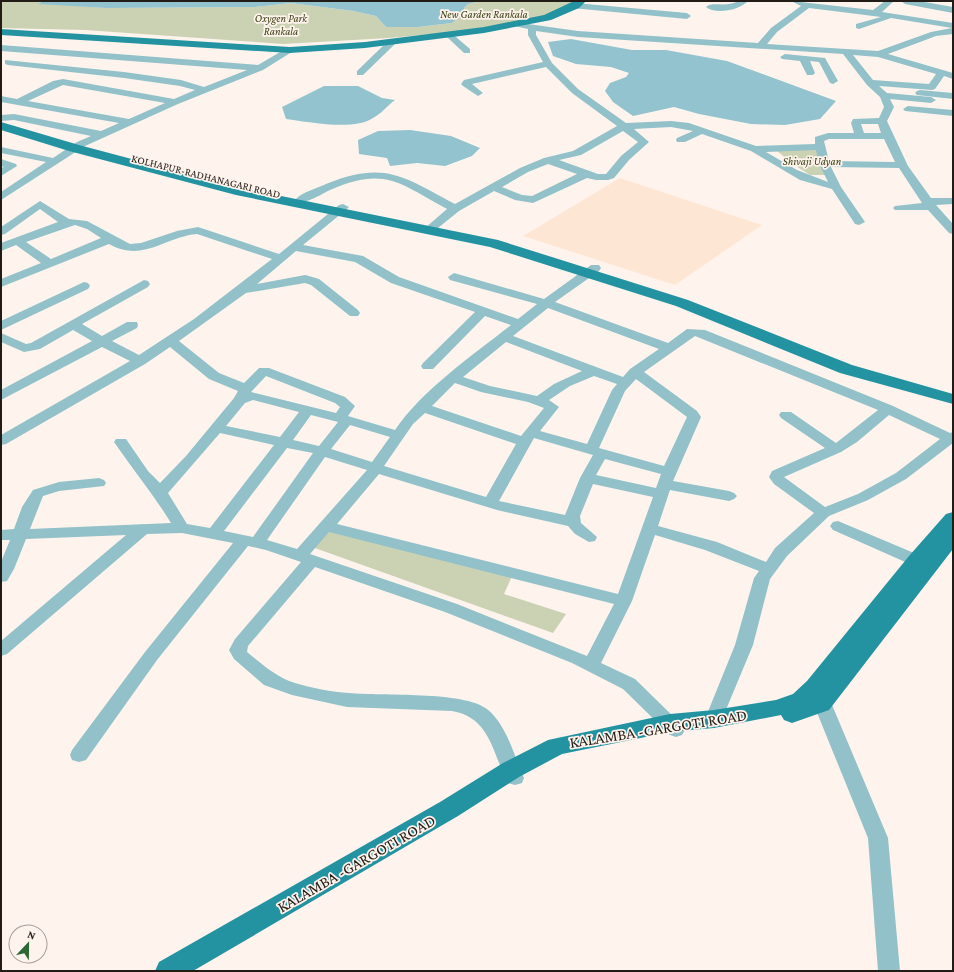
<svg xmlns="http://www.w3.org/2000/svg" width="954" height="972" viewBox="0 0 954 972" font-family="'Crimson Pro',serif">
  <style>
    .built { fill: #fee6d4 }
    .green { fill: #cbd2b4 }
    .water { fill: #92c3cf }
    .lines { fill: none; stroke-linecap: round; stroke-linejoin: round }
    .minor { fill: #92c1c9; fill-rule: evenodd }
    .major { fill: #2393a2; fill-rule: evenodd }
    .labels { text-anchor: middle; stroke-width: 3.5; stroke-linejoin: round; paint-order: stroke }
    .far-park-label { font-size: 11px; font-style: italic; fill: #363d0f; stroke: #fef4ed }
    .far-street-label { font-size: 11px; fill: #231b15; stroke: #fef4ed }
    .near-street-label { font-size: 16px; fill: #231b15; stroke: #fef4ed }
  </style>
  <rect width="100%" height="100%" fill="#fef4ed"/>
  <path class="built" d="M620 178 762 225 675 285 523 236Z"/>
  <path class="green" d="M1 1H43L39 3 106 8 255 7 291 3 353 11 376 16 386 27H418L452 23 464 13V8L468 4 480 1H581L547 18 453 32 389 38 283 44 85 30 1 28Z
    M822 147 830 175H810L793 164 777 151Z
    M327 529 512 576 504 594 566 614 553 633 312 547Z"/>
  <path class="water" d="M43 1H480L468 4 464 8V13L452 23 418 27H386L376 16 353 11 291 3 255 7 106 8 38 4Z
    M571 39 632 50H666L727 61 836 101 820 119 785 125 751 124 699 114 674 107 633 116 613 102 605 91 610 83 626 77 629 73 611 67 576 64 553 56 548 42Z
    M324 86H358L382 98 395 100C387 106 381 114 373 118 354 131 309 122 286 119L282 107Z
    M410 130 451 136 480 148 472 156 445 166 417 163 390 166 387 158 359 154 358 140 378 131Z"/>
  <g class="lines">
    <path class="minor" d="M738 1H748C740 10 715 15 706 7 712 1 727 8 738 1Z
      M791 1 873 10 885 1H894L882 12 953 23V34L936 36 888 54 953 73V79L944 76 935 89 932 90 879 86 887 93 931 97 936 100 931 103 890 99 894 107 887 121 908 166 931 198H953V204L936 205 953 224V234L949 233 928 210H895L893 208 895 206 922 203 899 168 831 167 841 187 865 222 859 225 855 224 832 189 800 180 751 151 702 134 685 142H677L676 140 677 138 693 131 671 127 634 129 649 142 629 160 614 178 608 180H596L587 178 533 203 515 200 494 191 459 211 433 232H425L423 230 425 228 447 209C399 183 385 166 330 190 321 194 308 204 298 201L296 199C302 192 318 188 326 184 385 160 404 177 455 204L520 168 544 158 573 151 617 126 572 93 546 67 472 84 483 93 478 96 463 86 461 84 464 80 543 62 528 35V29L514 26V22L578 31 758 43 771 28 801 6ZM809 8 881 17 856 24V28L859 29 891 18 952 28 931 32 878 51 767 44 777 32ZM536 31 578 37 843 54 867 85 880 97 884 107 879 118 853 119 851 123 854 133H828L815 137V144L756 146 689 123 671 121 626 123 578 89 552 63 536 35ZM853 55 878 57 936 74 929 84 873 80ZM861 124H878L881 133H864ZM623 131 638 142 621 156 606 174H598L559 160 581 155ZM829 139H884L895 162 829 161 824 141ZM816 150 819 164 828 182 797 170 766 152ZM548 164 577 174 532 196 522 195 502 187 528 172Z
      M901 1H919L953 7V13L905 4Z
      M575 3 687 13 691 16 687 19 572 8V4Z
      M450 32 470 49V53H464L447 37V33Z
      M392 39 395 40V44L363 75H357V71L389 40Z
      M1 45 258 65 287 48 290 47 295 50 263 70 178 104 85 146 1 200V192L46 162 1 153V147L53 158 77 142 91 136 14 120 1 121V115L14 114 101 131 119 123 1 102V96L17 99 53 81 63 79 174 99 195 90 180 86 124 78 8 65 5 64V60L124 72 181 80 204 87 247 70 1 51ZM63 85 165 103 129 119 28 101Z
      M785 54 825 58 838 81 833 84 830 83 819 62 810 61 815 73 813 75H807L800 61 782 59 780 57Z
      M920 90 953 93V99L917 95 915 93 917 91Z
      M908 106 953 110V116L905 111 903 109Z
      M1 159 16 164 17 166 1 176V168L4 167 1 166Z
      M40 201 69 219 87 221 130 244 141 243 177 231 198 227 279 254 339 205 343 204 349 207 347 209 303 245 363 256 399 277 518 319 537 304 450 280 448 277 454 273 544 299 591 265H599L601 268 599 271 555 302 668 343 687 329 705 330 893 406 950 433 953 432V443L906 479 868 500 829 516 787 556 770 579 753 645 720 724 714 726 708 724 705 719 735 645 754 578 759 571 705 550 655 535 632 601 601 663 635 679 682 725 685 730 682 735 676 737 670 735 623 689 572 663 445 612 315 567 248 646 247 652C262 664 276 677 295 683 311 688 332 692 349 693 381 696 464 691 487 709 507 725 514 756 524 778L522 783 515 785 508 783C492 753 491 718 452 711L347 707 292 695 264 685 234 659 229 650 235 639 301 562 266 550 248 546 157 660 86 760 79 762 72 760 70 755 72 750 145 652 233 543 182 533 147 534 7 654 1 656V641L126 535 26 539 14 569 7 581 1 582V562L10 540H1V530L14 529 22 507 33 490 59 482 99 478 104 480 106 483 104 486 59 491 43 496 30 529 171 523C154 495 133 470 114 442L116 439H126L148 471 160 483 186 456 234 398 238 391 209 379 170 347 145 364 6 444 1 445V435L130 361 102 347 1 400V390L92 341 73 330 40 349 24 352 1 342V333L26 344 31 343 144 280 148 281 150 284 148 287 82 324 102 336 127 322H137L138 325 137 328 112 341 139 355 194 319 272 259 197 234C164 237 143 263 109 244L1 287V279L41 263 16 245 1 251V243L58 222 40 209 5 234 1 235V227ZM75 225 87 229 101 238 51 259 26 242ZM296 251 355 262 391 283 475 312 423 363 421 366 423 369H433L485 316 511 325C472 356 423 389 395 430L348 416 355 406 345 397 269 368H259L244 383 219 373 179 341 246 293 305 283 311 285 350 316H358L360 313 358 310 319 279 309 276 305 275 257 284ZM548 308 659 349 630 369 623 377 513 336ZM695 336 878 410 836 443 791 412H781L779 415 781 418 825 448 772 471 769 477 774 484 814 513 775 548 766 562 717 542 658 526 670 490 729 501 734 499 737 496 734 493 729 491 673 481 701 417 697 411 644 372ZM506 342 582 371 554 384 537 396 490 386 463 377ZM266 376 335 403 340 407 336 413 251 392ZM594 376 617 384 612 390 587 444 540 431 559 407 549 400 570 386ZM636 379 687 417 664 466 599 448 625 391ZM455 383 481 392 528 402 544 408 521 436 432 406ZM253 400 299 412 280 437 226 426 245 403ZM425 413 516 444 486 497 384 466 413 424ZM311 415 338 422 319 446 293 440ZM889 415 940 439 896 473 858 494 825 507 784 477 841 452 857 442ZM350 425 390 437 372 462 331 449ZM220 433 274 445 210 528 187 524 168 493ZM534 438 593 455 580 478 565 515 499 501ZM287 448 313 453 253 537 224 531ZM325 457 367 470 297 549 267 540ZM605 459 661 474 656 488 596 475ZM379 474 497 510 568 526 575 534 589 542 595 541 597 537 581 523 580 516 593 484 653 497 618 594 337 524ZM329 532 614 604 587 656 457 604 310 554Z
      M84 282 88 283 90 286 88 289 1 330V321Z
      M838 521 933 561 935 565 933 569 927 570 921 569 833 530 830 526 833 522Z
      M818 686 824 688 827 693 888 838 900 971H878L868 838 809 693 812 688Z"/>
    <path class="major" d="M574 1H586L579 8 551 20 484 33 365 48 290 53 1 35V29L290 47 365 42 484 27 544 15Z
      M1 122 79 145 237 187 498 240 688 300 852 365 953 394V404L840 373 676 306 490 247 236 195 69 151 1 130Z
      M953 512V549L829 710 792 723 784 720 781 715 714 728 670 732 562 754 519 777 458 816 193 971H155L159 962 440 802 503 763 548 740 670 714 714 710 776 700 793 694 807 681 909 556 946 514Z"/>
  </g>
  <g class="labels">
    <g class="far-park-label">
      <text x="484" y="18">New Garden Rankala</text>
      <text x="281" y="22">Oxygen Park<tspan x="281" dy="13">Rankala</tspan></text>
      <text x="812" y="165">Shivaji Udyan</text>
    </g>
    <g class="far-street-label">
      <text transform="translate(206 176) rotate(14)" y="4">KOLHAPUR-RADHANAGARI ROAD</text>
    </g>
    <g class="near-street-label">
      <text transform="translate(658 728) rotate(-9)" y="6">KALAMBA -GARGOTI ROAD</text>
      <text transform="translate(356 863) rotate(-30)" y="6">KALAMBA -GARGOTI ROAD</text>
    </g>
  </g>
  <rect width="954" height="972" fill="none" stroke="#231b15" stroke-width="4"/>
  <g transform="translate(28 944) rotate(22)"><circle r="19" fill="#fef4ed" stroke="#a69d97"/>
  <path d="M0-3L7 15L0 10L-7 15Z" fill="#2a6932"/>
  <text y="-6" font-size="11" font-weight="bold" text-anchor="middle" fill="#231b15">N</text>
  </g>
</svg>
